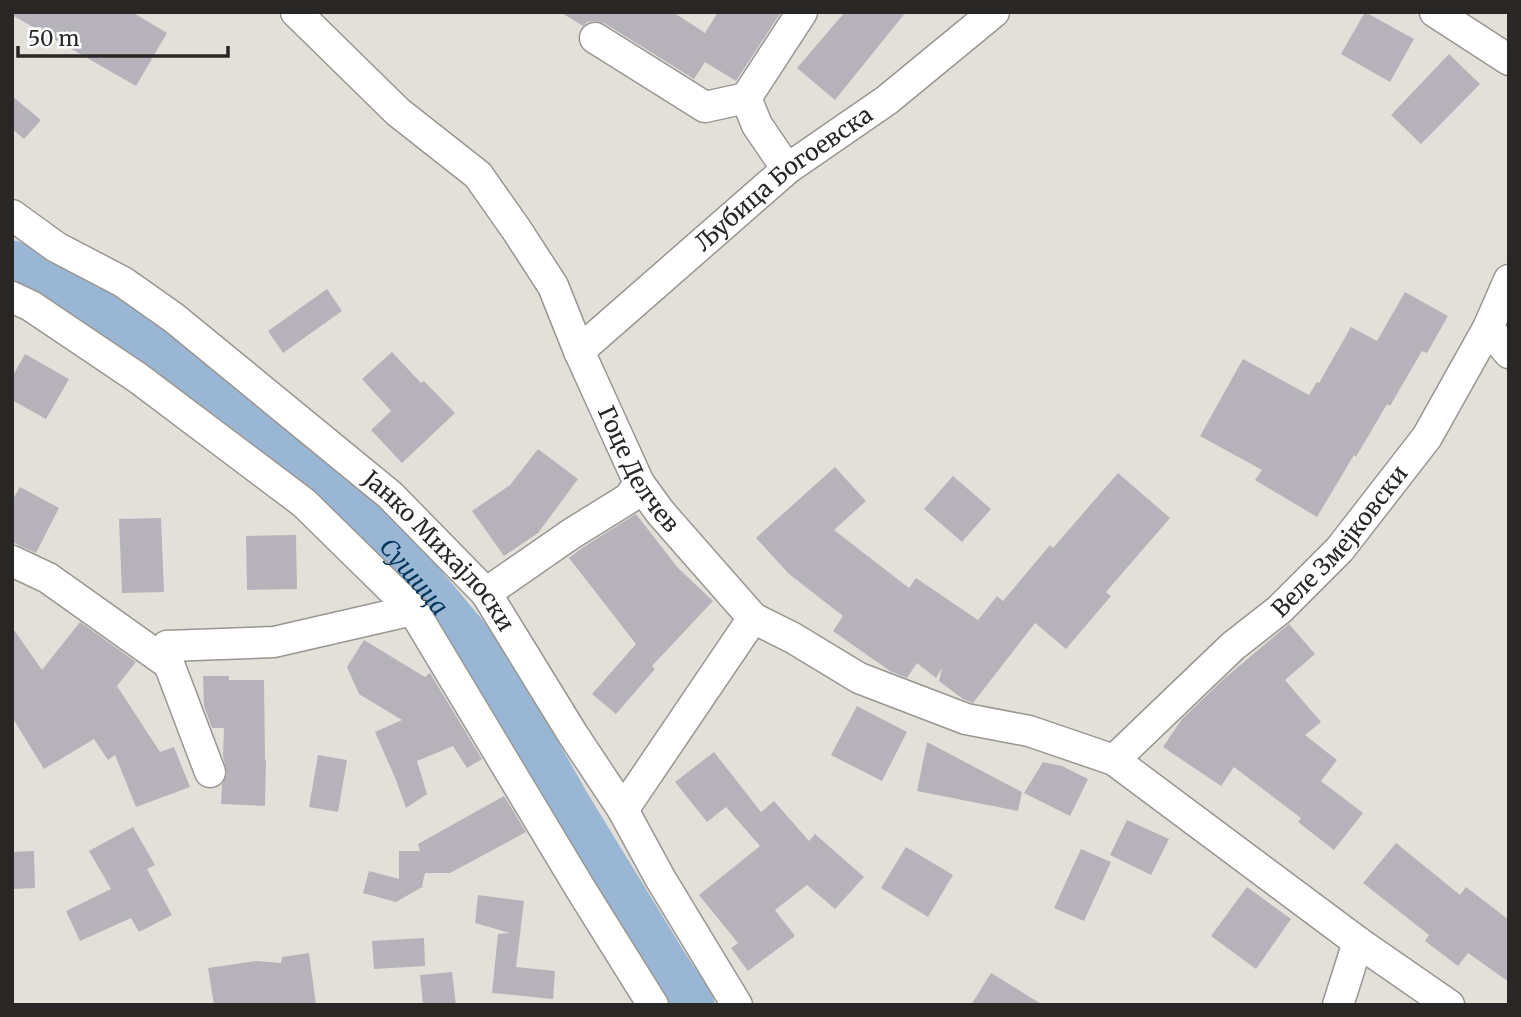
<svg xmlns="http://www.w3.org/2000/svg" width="1521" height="1017" viewBox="0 0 1521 1017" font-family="Merriweather,serif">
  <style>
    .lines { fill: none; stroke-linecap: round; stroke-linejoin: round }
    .river { stroke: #99b7d4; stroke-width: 51 }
    .building { fill: #b5b3b9 }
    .minor-casing { stroke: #999691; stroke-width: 33 }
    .minor { stroke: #fff; stroke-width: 30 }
    .labels { text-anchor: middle; stroke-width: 5; stroke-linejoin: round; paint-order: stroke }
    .street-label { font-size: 23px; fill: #282725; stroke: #fff }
    .water-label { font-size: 24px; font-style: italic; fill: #03345a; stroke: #fff }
  </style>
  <rect width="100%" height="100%" fill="#e3e0da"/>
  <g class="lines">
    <path class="river" id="s1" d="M12 266 152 347 303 465 374 530 482 659 566 807 665 969 689 1005"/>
  </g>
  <path class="building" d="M12 12H132L167 33 136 86 12 15Z
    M560 12H673L705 33 718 12H781L736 81 705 62 694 79 604 23 595 21 587 22 583 26Z
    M845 12H906L835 100 797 68Z
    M1365 12 1414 39 1390 82 1341 54Z
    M1449 54 1480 84 1421 144 1391 115Z
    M12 96 41 120 24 139 12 129Z
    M327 289 342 311 283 353 268 331Z
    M1405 292 1448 316 1427 353 1422 351 1390 406 1387 404 1356 457 1354 455 1317 517 1255 480 1262 470 1200 436 1243 359 1309 395 1317 382 1319 383 1351 327 1377 341Z
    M392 352 421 383 424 381 455 413 402 463 371 430 391 411 362 379Z
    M25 354 69 379 46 419 12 400V377Z
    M538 449 578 479 538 533 504 556 472 511 510 485Z
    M835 467 866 501 834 530 909 588 916 578 978 620 997 596 1003 601 1050 545 1053 548 1118 473 1170 518 1106 592 1111 596 1066 649 1035 623 973 703 963 699 939 681 942 668 936 678 917 663 907 678 890 671 833 631 843 616 789 574 756 538Z
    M953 476 991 509 962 542 924 509Z
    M20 487 59 508 36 553 12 542V501Z
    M636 514 678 568 713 601 652 666 655 669 616 714 592 694 636 644 569 558 582 548Z
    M161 518 164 592 122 593 119 519Z
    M296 535 297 589 247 590 246 536Z
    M80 622 136 662 117 686 160 752 174 747 190 787 136 807 115 755 108 760 94 739 44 769 12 717V627L42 670Z
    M1289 624 1315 654 1285 680 1321 722 1305 735 1337 760 1321 781 1363 813 1334 850 1298 822 1301 818 1234 767 1221 786 1163 747 1182 719 1225 678Z
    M364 640 425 677 430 673 482 759 467 768 453 746 417 761 427 794 406 808 396 780 375 732 402 720 359 694 347 667Z
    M203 676H229V680H264L265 760H266L265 806 221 804 222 784 227 774 223 756 224 728H212L204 706Z
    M857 706 907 732 882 781 831 755Z
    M927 742 1022 792 1018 811 917 791Z
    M714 752 761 812 774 801 809 841 815 834 864 877 835 909 807 885 775 910 795 936 748 971 731 948 738 943 699 895 760 846 726 807 707 822 675 782Z
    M318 755 347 760 338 812 309 807Z
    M1043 762 1062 766 1088 779 1070 816 1024 793Z
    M504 796 526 832 450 873H425L422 886H424L396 902 363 893 369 871 399 879V851H420L418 844Z
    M1127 820 1169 839 1151 875 1110 855Z
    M133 827 155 865 147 869 172 915 139 932 131 918 80 941 66 911 111 889 89 851Z
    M1396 843 1460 895 1466 887 1509 920V982L1468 953 1458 966 1425 941 1429 935 1363 883Z
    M906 847 953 875 928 917 881 888Z
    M1081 849 1111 862 1084 921 1054 908Z
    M34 851 35 888 12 889V852Z
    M1247 887 1291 919 1256 969 1211 936Z
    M478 895 524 901 516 967 555 971 553 999 492 993 498 934 510 933 475 923Z
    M424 938 425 966 374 969 372 941Z
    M309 953 316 1005H214L208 968 256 961 281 963 282 957Z
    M452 972 456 1005H423L420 975Z
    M991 973 1043 1005H971Z"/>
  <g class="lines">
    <defs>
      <g id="minor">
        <path id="s2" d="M296 12 398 112 478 175 516 229 553 286 579 351 639 483 660 512 753 618 793 638 859 678 966 719 1029 731 1114 760 1358 942 1449 1005"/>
        <path d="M1435 12 1509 60"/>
        <path d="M595 38 705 107 746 98"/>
        <path d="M787 169 757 125 746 98 802 12"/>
        <path id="s3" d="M12 215 56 247 123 282 174 318 390 495 486 593 572 733 623 810 660 878 737 1005"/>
        <path d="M12 297 31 306 138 378 304 503 413 610 580 888 653 1005"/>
        <path d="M1488 328 1509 353"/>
        <path id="s4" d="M579 351 787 169 887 100 994 12"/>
        <path d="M12 561 48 578 169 664"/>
        <path d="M486 593 571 534 629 498 639 483"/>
        <path id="s5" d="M1114 760 1233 646 1279 610 1340 549 1427 437 1488 328 1509 280"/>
        <path d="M210 772 169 664 167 646 274 642 413 610"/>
        <path d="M623 810 753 618"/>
        <path d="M1338 1005 1358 942"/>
      </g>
    </defs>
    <use href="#minor" class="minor-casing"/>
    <use href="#minor" class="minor"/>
  </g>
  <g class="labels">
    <g class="street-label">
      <text dy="8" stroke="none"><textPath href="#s4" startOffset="268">Љубица Богоевска</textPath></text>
      <text dy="8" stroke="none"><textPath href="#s2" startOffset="581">Гоце Делчев</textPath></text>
      <text dy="8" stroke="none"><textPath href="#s5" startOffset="315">Веле Змејковски</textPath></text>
      <text dy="8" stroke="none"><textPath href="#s3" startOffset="546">Јанко Михајлоски</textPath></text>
    </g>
    <g class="water-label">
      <text dy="8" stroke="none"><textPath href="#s1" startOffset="511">Сушица</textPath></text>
    </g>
  </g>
  <rect width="1521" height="1017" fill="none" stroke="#282725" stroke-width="28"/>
  <path d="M18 46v10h210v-10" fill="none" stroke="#282725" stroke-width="3.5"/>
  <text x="28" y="46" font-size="21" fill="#282725" stroke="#ffffff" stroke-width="5" paint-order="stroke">50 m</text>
</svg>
